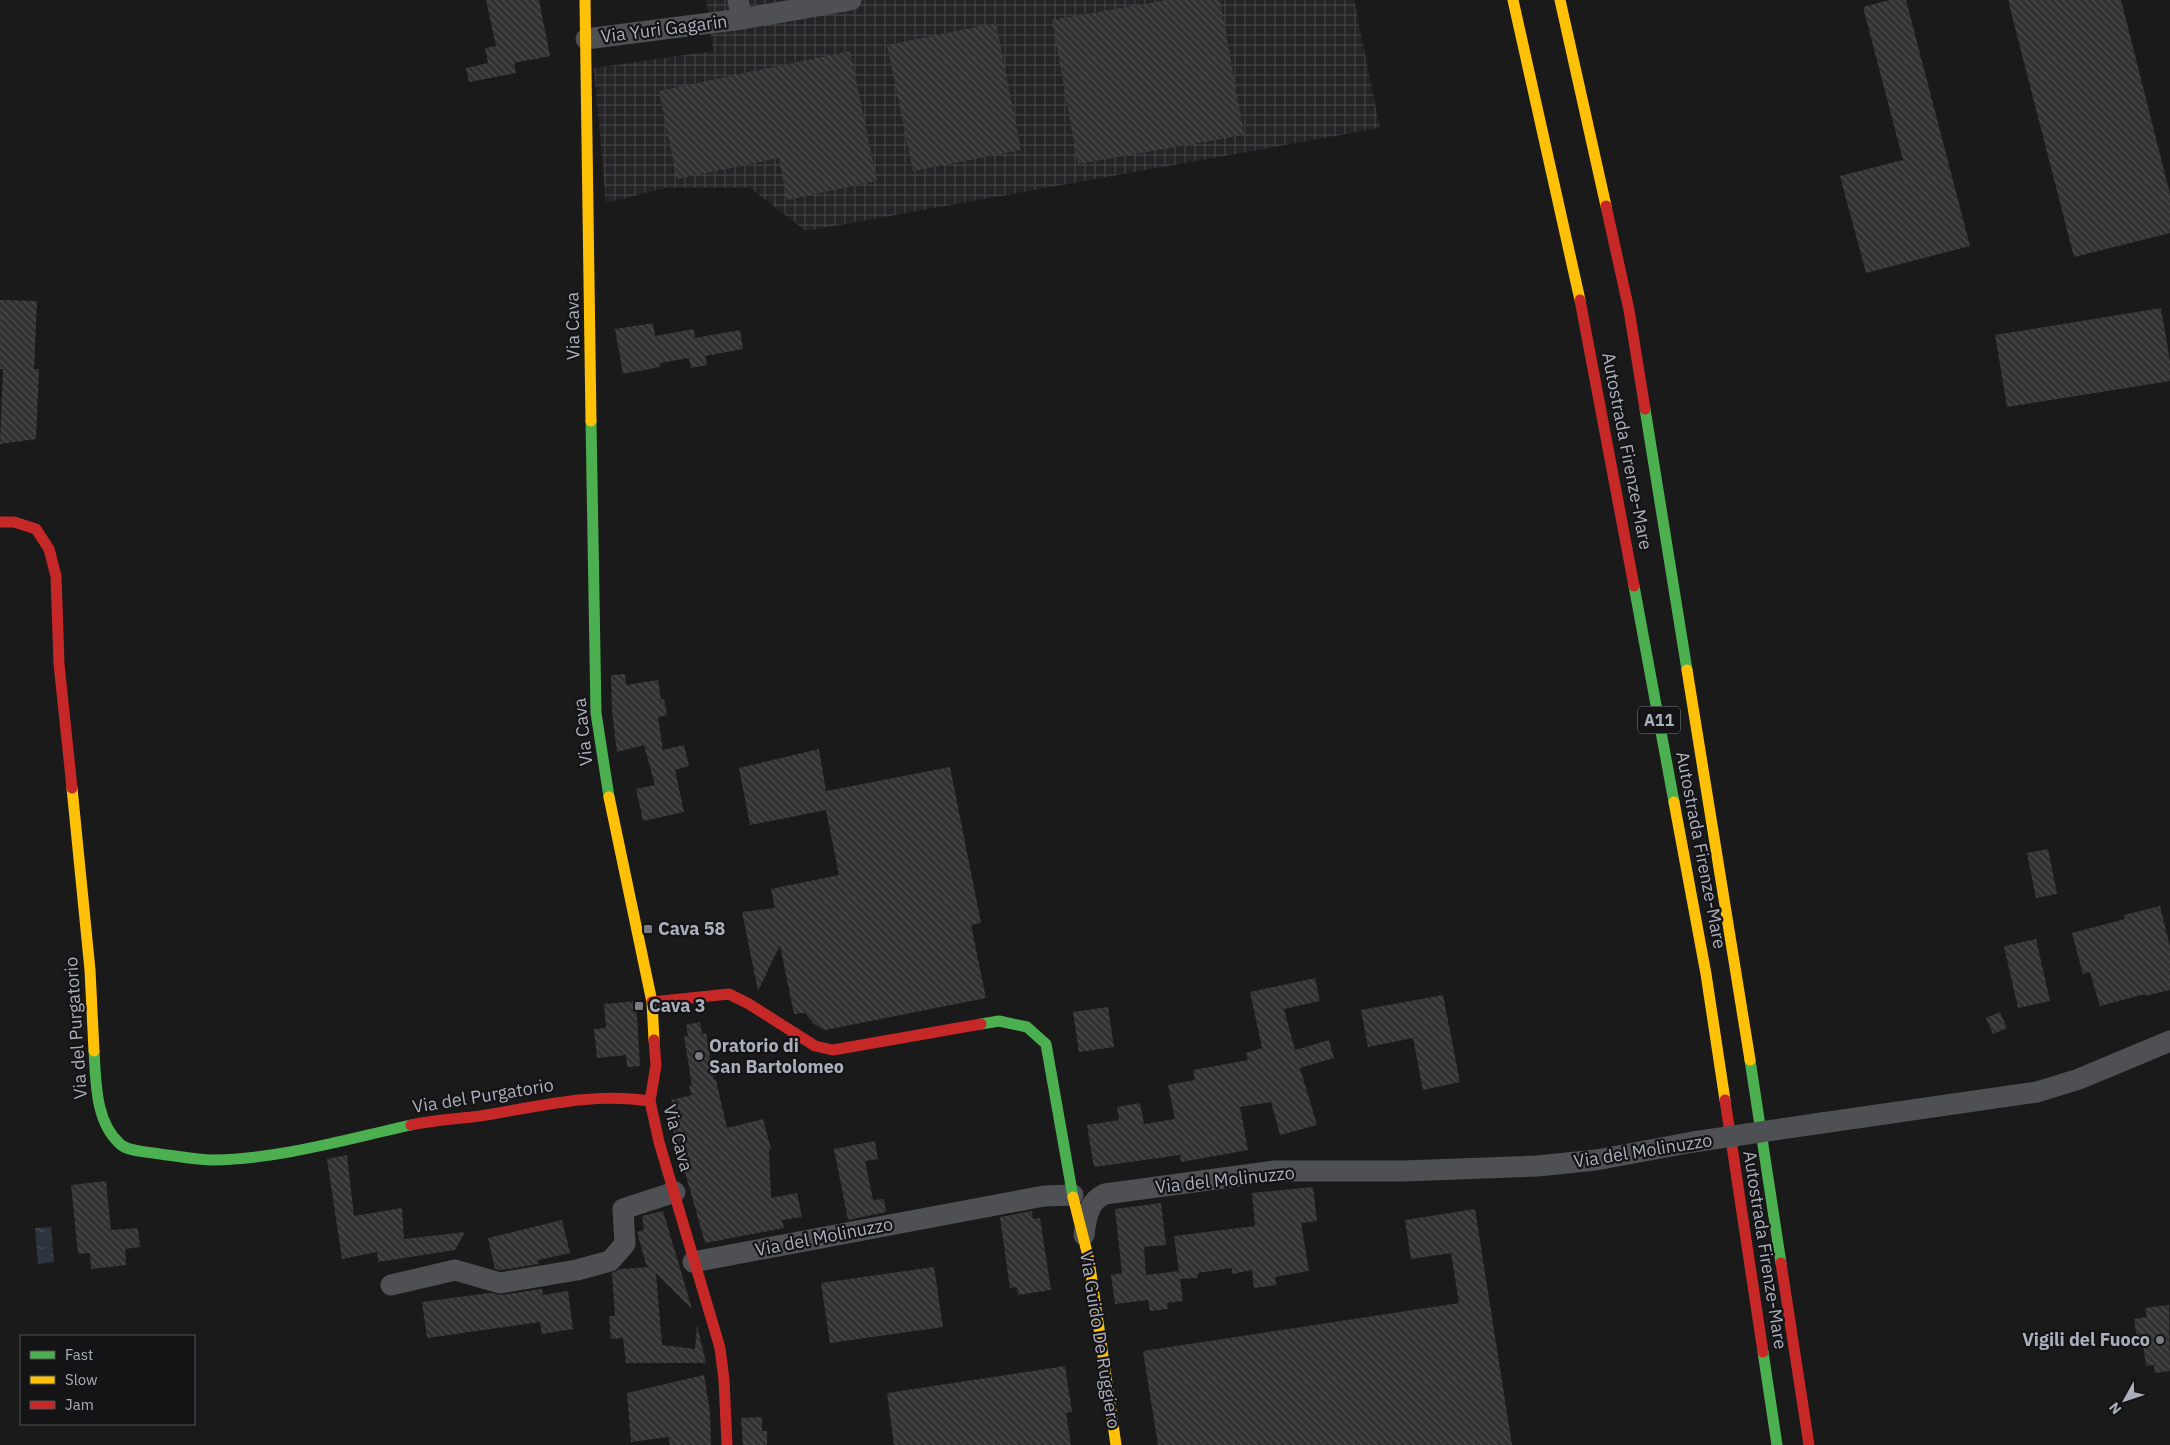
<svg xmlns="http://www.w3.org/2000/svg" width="2170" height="1445" viewBox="0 0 2170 1445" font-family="'IBM Plex Sans',sans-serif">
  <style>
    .industrial { fill: url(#industrial-grid) }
    .water { fill: url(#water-ripples) }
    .building { fill: url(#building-back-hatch) }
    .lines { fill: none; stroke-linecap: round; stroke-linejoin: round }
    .street { stroke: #4e5053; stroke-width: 21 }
    .fast { stroke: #4caf50; stroke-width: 11 }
    .slow { stroke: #ffc107; stroke-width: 11 }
    .jam { stroke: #c62828; stroke-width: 11 }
    .street-bridge { stroke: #4e5053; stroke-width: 21 }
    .poi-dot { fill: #787b83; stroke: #141416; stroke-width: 2 }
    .labels { text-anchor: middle; stroke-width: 4.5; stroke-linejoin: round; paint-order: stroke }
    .shield { fill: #141416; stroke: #7e808a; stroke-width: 1 }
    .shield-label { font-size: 16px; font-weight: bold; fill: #abafbc }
    .street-label { font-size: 18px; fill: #abafbc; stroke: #141416 }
    .poi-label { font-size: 18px; font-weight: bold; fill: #abafbc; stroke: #141416; text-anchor: start }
  </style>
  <defs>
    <pattern id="industrial-grid" width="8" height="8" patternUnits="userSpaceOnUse" patternTransform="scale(1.25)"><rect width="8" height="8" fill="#242427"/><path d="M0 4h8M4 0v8" fill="none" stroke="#414144"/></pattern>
    <pattern id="water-ripples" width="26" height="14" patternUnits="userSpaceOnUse" patternTransform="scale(1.25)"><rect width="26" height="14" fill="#2c343d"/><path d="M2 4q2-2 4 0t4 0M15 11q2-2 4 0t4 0" fill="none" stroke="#484f57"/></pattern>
    <pattern id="building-back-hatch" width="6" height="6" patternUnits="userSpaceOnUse" patternTransform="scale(1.25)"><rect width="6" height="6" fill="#323232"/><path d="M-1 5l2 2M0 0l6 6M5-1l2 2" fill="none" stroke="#4d4d4e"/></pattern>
  </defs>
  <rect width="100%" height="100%" fill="#1a1a1a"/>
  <path class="industrial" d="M706 0H1354L1380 128 806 231 750 188H665L606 203 594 68 713 51Z"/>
  <path class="water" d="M51 1227 54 1262 38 1264 35 1228Z"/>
  <path class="building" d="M486 0H539L550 56 514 63 516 73 469 82 466 68 488 63 485 48 496 46Z
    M1167 0H1220L1244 135 1078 164 1052 20Z
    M1890 0H1906L1970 246 1866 273 1840 176 1903 160 1863 7Z
    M2008 0H2121L2170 194V233L2074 257Z
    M996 23 1021 150 913 171 887 45Z
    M850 51 877 181 787 200 779 158 677 179 659 91Z
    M0 300 37 301 34 369H39L36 439 0 444 3 369H0Z
    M2161 308 2170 361V381L2007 407 1995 335Z
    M653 323 655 336 694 329 695 338 740 330 743 349 705 356 707 365 691 368 689 358 660 363V367L623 374 615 329Z
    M625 674 626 685 658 680 661 700 664 699 667 715 658 717 663 750 684 745 689 766 675 770 684 812 643 821 636 789 655 785 644 745 617 752 612 712 611 675Z
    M819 749 826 791 950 767 981 923 971 925 986 998 825 1030 814 1024 805 1013 794 1014 780 945 758 991 742 912 775 908 771 889 839 875 826 810 750 825 739 768Z
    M2048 849 2057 894 2036 898 2027 853Z
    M2160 906 2170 947V990L2145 996V994L2100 1006 2090 972 2083 974 2072 933 2125 919 2124 915Z
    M2036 939 2050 1001 2018 1008 2004 946Z
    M1315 978 1320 1001 1284 1009 1295 1050 1329 1040 1334 1058 1300 1068 1317 1125 1280 1135 1271 1102 1240 1107 1248 1150 1181 1162 1180 1155 1094 1167 1087 1125 1119 1120 1117 1107 1140 1103 1144 1124 1175 1119 1168 1085 1195 1080 1193 1070 1248 1060 1246 1053 1262 1048 1250 992Z
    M1443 995 1460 1082 1423 1090 1413 1038 1368 1047 1361 1010Z
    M636 1001 640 1066 627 1067 626 1055 597 1058 594 1029 606 1028 604 1004Z
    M1108 1007 1114 1047 1079 1052 1073 1012Z
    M2000 1012 2007 1028 1993 1034 1986 1018Z
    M700 1022 702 1034 706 1033 714 1080H716L727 1128 763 1119 771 1149 769 1150 771 1198 797 1193 802 1217 782 1220 784 1228 705 1243 670 1119 674 1118 671 1100 692 1095 689 1086 692 1085 684 1037 688 1036 686 1025Z
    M875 1141 878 1159 865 1161 873 1200 884 1199 886 1212 848 1220 834 1149Z
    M347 1155 354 1216 402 1208 404 1239 465 1232 455 1250 378 1262 377 1252 342 1259 327 1159Z
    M106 1181 111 1230 138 1228 140 1247 125 1249 126 1265 91 1269 90 1253 78 1254 71 1185Z
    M1313 1187 1317 1221 1301 1223 1309 1271 1275 1277 1276 1285 1254 1288 1252 1270 1232 1274V1268L1198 1273V1278L1180 1279 1183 1301 1167 1303 1168 1309 1150 1311 1148 1300 1115 1304 1111 1275 1122 1273 1115 1209 1161 1203 1166 1245 1144 1247 1146 1275 1179 1271 1174 1236 1255 1226 1252 1193Z
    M1475 1209 1512 1445H1158L1143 1351 1459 1303 1451 1253 1411 1259 1405 1220Z
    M663 1211 692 1309 656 1273 662 1345 695 1349 697 1325 706 1363H626L623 1338 611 1339 609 1316H615L612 1273 620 1269 649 1267 646 1264 637 1232 644 1230 642 1216Z
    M1032 1211 1033 1219 1040 1218 1051 1290 1018 1295 1017 1287 1010 1288 1000 1217Z
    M562 1220 570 1253 538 1260 539 1264 501 1270 495 1269 488 1238Z
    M934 1267 943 1327 830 1343 821 1283Z
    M542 1289 543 1295 568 1291 573 1329 542 1334 540 1322 427 1338 422 1302 490 1293 502 1295Z
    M2169 1305 2170 1371 2155 1373 2154 1365 2146 1366 2142 1337 2137 1338 2134 1319 2147 1317 2145 1308Z
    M1065 1366 1072 1412 1066 1413 1071 1445H894L887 1393Z
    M704 1375 710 1412 711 1445H670L668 1437 631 1442 627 1393Z
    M762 1417V1431H767V1445H743L741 1418Z"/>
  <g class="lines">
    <path class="street" d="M738 0 742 19
      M586 39 742 19 851 0
      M1822 1123 2037 1092 2079 1079 2170 1041
      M1084 1235C1086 1219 1088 1201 1105 1194L1275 1171H1403L1537 1166 1596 1160 1693 1142
      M693 1262 1044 1196 1073 1195
      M391 1285 455 1270 500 1283 577 1270 610 1261 625 1244 623 1209 675 1192"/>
    <path class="fast" d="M1645 409 1687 670
      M591 421 596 713 609 797
      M1634 586 1674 802
      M981 1024 999 1021 1027 1027 1046 1044 1073 1197
      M94 1051C96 1081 95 1122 120 1144 129 1152 148 1152 160 1154 177 1156 196 1160 213 1160 280 1159 347 1139 411 1125
      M1750 1060 1781 1263
      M1763 1352 1777 1445"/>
    <path class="slow" d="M585 0 591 421
      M1513 0 1580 300
      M1560 0 1606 206
      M1687 670 1750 1060
      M72 788 90 970 94 1051
      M609 797 652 1002 654 1040
      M1674 802 1706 974 1725 1100
      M1073 1197 1089 1260 1116 1445"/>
    <path class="jam" d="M1606 206 1629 310 1645 409
      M1580 300 1634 586
      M0 522H14L36 529 49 549 56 576 59 664 72 788
      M652 1002 729 994 749 1004 815 1046 833 1050 981 1024
      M654 1040 656 1065 650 1101 659 1142 720 1348 724 1380 727 1445
      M1725 1100 1763 1352
      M411 1125C434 1120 457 1119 480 1116 537 1107 591 1092 650 1101
      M1781 1263 1809 1445"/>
    <path class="street-bridge" d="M1693 1142 1822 1123"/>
  </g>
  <g class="poi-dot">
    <rect x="643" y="924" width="10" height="10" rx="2.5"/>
    <rect x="634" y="1001" width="10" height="10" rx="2.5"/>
    <circle cx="699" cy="1056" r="5"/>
    <circle cx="2160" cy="1340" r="5"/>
  </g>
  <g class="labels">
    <rect class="shield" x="1638" y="706.5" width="42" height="27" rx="4"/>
    <g class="shield-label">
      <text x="1659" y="726">A11</text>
    </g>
    <g class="street-label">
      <text transform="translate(664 29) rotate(-7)" y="6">Via Yuri Gagarin</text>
      <text transform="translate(573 326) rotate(-91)" y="6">Via Cava</text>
      <text transform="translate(1627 451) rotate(79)" y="6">Autostrada Firenze-Mare</text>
      <text transform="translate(583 732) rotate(-96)" y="6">Via Cava</text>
      <text transform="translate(1701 850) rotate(79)" y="6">Autostrada Firenze-Mare</text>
      <text transform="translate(76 1028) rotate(-94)" y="6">Via del Purgatorio</text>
      <text transform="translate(483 1096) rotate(-9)" y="6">Via del Purgatorio</text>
      <text transform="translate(678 1138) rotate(75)" y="6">Via Cava</text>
      <text transform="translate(1643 1151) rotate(-9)" y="6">Via del Molinuzzo</text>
      <text transform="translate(1225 1180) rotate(-6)" y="6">Via del Molinuzzo</text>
      <text transform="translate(824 1237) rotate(-11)" y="6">Via del Molinuzzo</text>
      <text transform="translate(1765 1250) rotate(81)" y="6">Autostrada Firenze-Mare</text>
      <text transform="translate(1100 1340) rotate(81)" y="6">Via Guido De Ruggiero</text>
    </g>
    <g class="poi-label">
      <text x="658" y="935">Cava 58</text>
      <text x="649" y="1012">Cava 3</text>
      <text x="709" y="1052">Oratorio di<tspan x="709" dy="21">San Bartolomeo</tspan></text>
      <text x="2150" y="1346" text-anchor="end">Vigili del Fuoco</text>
    </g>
  </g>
  <rect x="20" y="1335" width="175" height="90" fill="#141416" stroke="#505258"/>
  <rect x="30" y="1351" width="25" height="8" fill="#4caf50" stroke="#505258"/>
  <text x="65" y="1360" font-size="15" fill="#abafbc">Fast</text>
  <rect x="30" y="1376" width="25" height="8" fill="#ffc107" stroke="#505258"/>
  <text x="65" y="1385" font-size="15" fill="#abafbc">Slow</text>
  <rect x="30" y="1401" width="25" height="8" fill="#c62828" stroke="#505258"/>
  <text x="65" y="1410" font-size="15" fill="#abafbc">Jam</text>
  <g transform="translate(2125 1400) rotate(230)" stroke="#141416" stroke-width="4" paint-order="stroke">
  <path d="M0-4L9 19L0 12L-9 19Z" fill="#abafbc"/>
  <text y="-8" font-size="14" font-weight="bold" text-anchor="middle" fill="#abafbc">N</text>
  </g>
</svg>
